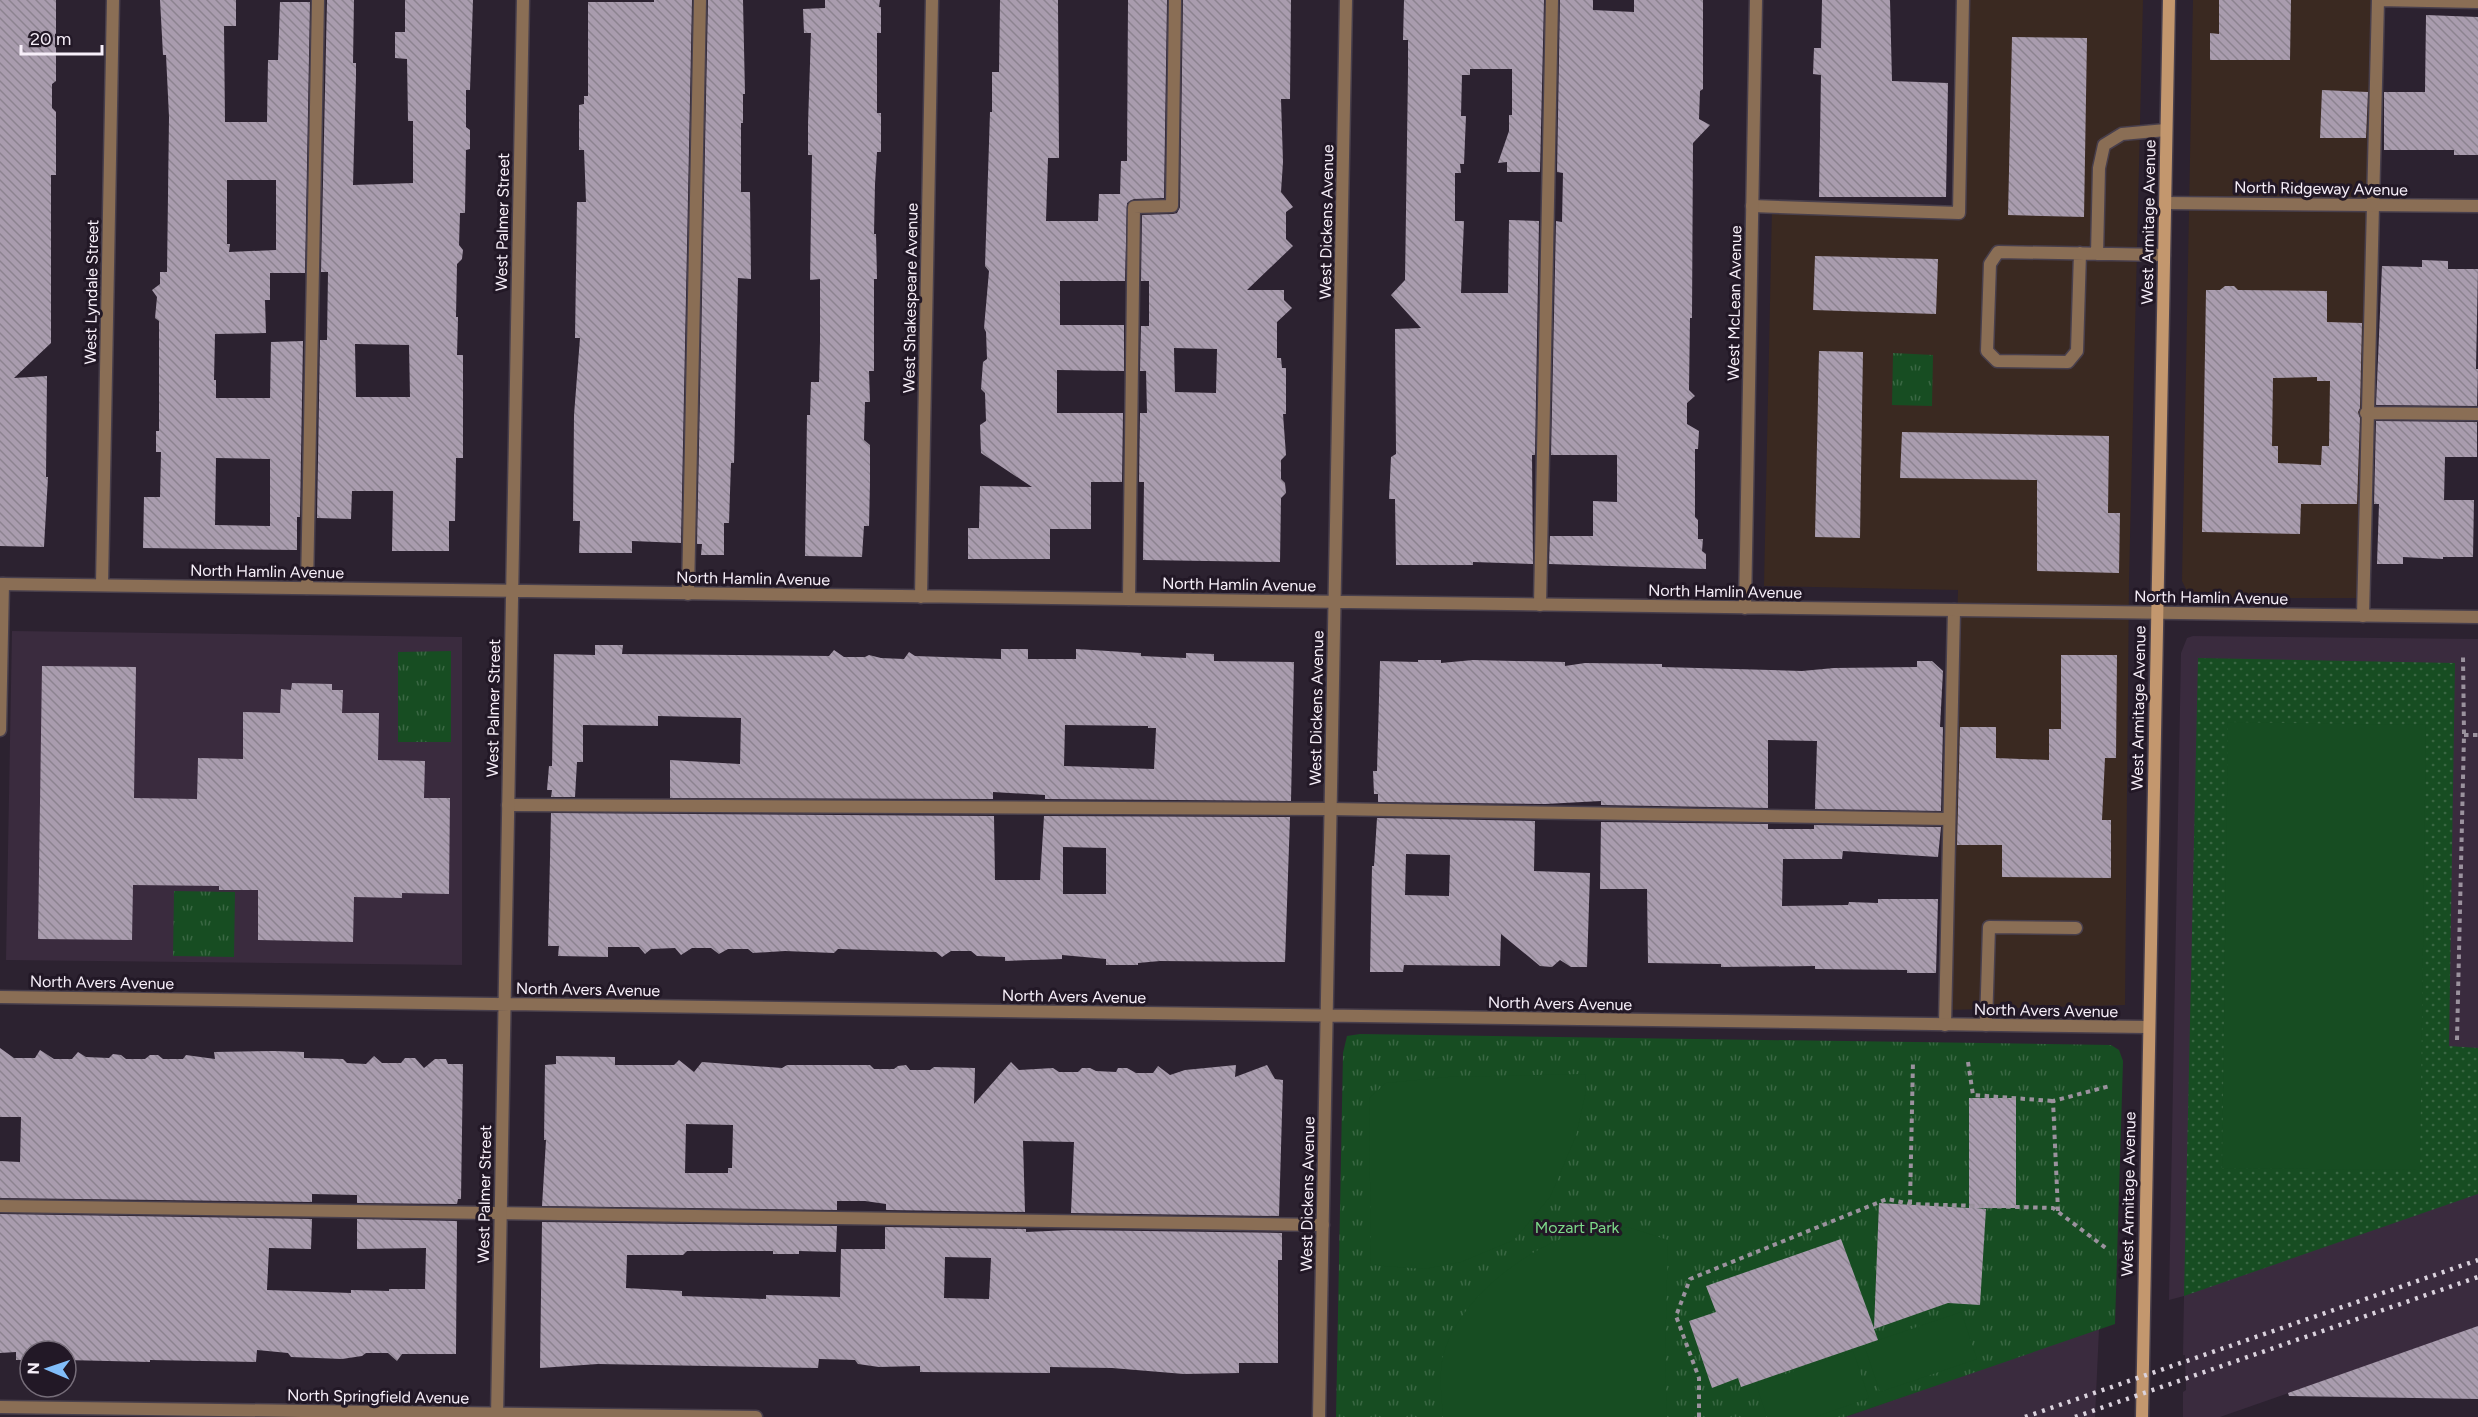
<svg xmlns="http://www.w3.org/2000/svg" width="2478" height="1417" viewBox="0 0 2478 1417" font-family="Figtree,sans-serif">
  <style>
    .commercial { fill: #3a2921 }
    .built { fill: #3a2b3e }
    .grass { fill: url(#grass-dots) }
    .park { fill: url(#park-tufts) }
    .pitch { fill: #174d22 }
    .building { fill: url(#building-back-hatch); fill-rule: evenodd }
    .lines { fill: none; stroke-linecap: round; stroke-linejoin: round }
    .service-casing { stroke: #483f4c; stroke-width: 15 }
    .minor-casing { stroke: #483f4c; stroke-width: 15 }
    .secondary-casing { stroke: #483f4c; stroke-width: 15 }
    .path { stroke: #9b929e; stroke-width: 4; stroke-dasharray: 4.5 4.5; stroke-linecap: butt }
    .service { stroke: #8a6e55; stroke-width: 12 }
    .minor { stroke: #8a6e55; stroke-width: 12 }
    .secondary { stroke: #c3976e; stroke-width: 12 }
    .rail { stroke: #dad2dd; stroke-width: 4.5; stroke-dasharray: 3 6; stroke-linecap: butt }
    .labels { text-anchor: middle; stroke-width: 6; stroke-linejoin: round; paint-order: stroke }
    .street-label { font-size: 16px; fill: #f7eff9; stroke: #221826 }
    .park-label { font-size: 16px; fill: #7dda8a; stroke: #221826 }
  </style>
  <defs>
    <pattern id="grass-dots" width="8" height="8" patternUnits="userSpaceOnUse" patternTransform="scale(1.5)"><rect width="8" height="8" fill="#174d22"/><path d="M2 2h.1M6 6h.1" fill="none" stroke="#3a6743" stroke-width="1.8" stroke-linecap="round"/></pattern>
    <pattern id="park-tufts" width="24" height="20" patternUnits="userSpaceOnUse" patternTransform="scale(1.5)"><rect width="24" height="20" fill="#174d22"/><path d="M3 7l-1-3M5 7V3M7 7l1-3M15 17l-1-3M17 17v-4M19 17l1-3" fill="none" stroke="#3a6743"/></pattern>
    <pattern id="building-back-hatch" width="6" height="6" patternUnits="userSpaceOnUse" patternTransform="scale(1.5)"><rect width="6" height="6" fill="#a99cae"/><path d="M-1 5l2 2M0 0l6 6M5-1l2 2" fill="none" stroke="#8c8390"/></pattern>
  </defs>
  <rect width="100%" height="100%" fill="#2c2230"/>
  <path class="commercial" d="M1964 0H2143L2129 580 2125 1005 1947 1010 1958 590 1764 586 1772 208 1960 213Z
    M2193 0H2376L2360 598H2220L2194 595 2186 589 2182 581Z"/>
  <path class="built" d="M12 631 462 637V965L6 960Z
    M2193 636 2478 639V1327L2220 1417H2183V1392L2186 1390 2185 1355H2183L2184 1296 2169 1300 2181 653 2187 638Z
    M2099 1329 2095 1417H1845L1992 1365Z"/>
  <path class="grass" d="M2198 658 2455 663 2449 1046 2478 1048V1194L2184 1296Z"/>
  <path class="park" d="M1893 353 1933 355 1932 406 1892 405Z
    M451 651V742H398V652Z
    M174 891 235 892 234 957 173 956Z
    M1360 1034 2111 1045 2119 1050 2123 1061 2115 1324 1845 1417H1336L1343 1053 1347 1036Z"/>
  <path class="pitch" d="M2228 722 2426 725 2420 1170 2222 1168Z
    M1585 1074 1586 1091 1576 1136 1550 1197 1514 1240 1461 1262 1424 1269 1371 1265 1369 1098 1386 1083 1448 1077Z
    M1628 1227 1668 1240 1665 1359 1667 1417H1443C1442 1402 1440 1386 1441 1371 1444 1309 1526 1245 1583 1232 1597 1228 1613 1228 1628 1227Z
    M1961 1312 1977 1359 1880 1392 1864 1345Z
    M1853 1351 1869 1398 1815 1417H1767L1756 1384Z"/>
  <path class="building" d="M0 0H56V81L52 84V108L56 112V175H51V343L14 378 47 376 46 477H48L44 547 0 546Z
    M160 0H236V26H224L225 122H267L268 60H278L280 2H310L305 273H270V300H265L266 333 215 334 214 380H216V398H270L271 342 303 341 300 517H297V550L143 548 144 497H160L161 452H156V431H159V321L155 318 157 297 152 290 160 284V272H167L169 117 166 55H163ZM227 180H276V250L229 252 230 244H227ZM216 458 270 459V526L215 525Z
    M327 0H354L353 63H356V77L353 185 413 183V121H408L407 59 395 58V32H405V0H473L470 90H466V127L470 130V149L466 150 465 213H460L459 245 463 250 462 259 457 264 456 317H458L457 355H463V458H456L455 521H449V551H392L393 491H352L351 519 317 518 320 340H327L328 272H321ZM355 344 409 345 410 397H356Z
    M654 0H692L681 543 632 541V553H579L580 521H573L574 415 580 338H575L577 202H586L584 150H579V105L584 104V96H588V2H654Z
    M708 0H743L745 94H743V123H741V192H750L751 279 738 278 734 463H731L729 523H724V555H701L702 544H697Z
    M825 0H880L879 7H881V33H877V113H881V152H877L875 184 874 234H876L877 279H874V371H869L870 402H865L864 440 870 445V483L869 526H864L862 557 805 556 807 415H810L811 382H819L820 341V279L810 280 812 155H808V124L811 33H804L803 9 825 8Z
    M1000 0H1058L1059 158H1048L1046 221H1098L1099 194H1120L1121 161H1127L1128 0H1167L1164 198 1134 199 1127 203 1125 281H1060V325H1124V371L1057 370V413H1123L1122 482H1091V529H1050V559H968V528H979L980 486 1032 487 981 453 980 425 986 421 985 393 981 389 983 362 987 359 986 332 984 328 989 271 985 266 990 112H992V72H999Z
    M1183 0H1291L1290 99H1281L1283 162 1281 192 1293 207 1286 212V239L1293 246 1247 290H1284V300L1292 308 1277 322V358H1281L1282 368H1286V414H1283L1286 455 1281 460V479L1285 483 1286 493 1281 498 1280 562 1143 560 1144 482H1139L1140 413H1147L1146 371H1140L1141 326H1149V281H1141L1142 215 1173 214 1177 213 1180 207ZM1174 348 1217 349 1216 393 1175 392Z
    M1404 0H1544L1540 172H1507V162L1498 163 1509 131V115H1512V69H1470V75H1462L1461 116H1466L1464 164H1460L1461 173H1455V221H1464L1461 293H1508L1509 220 1539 221 1535 455H1532L1533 564 1473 562V565H1396L1395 499H1389L1391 457 1396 454 1395 329 1421 328 1391 295 1405 280 1408 71V40H1403Z
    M1560 0H1593V10L1634 12V0H1703V89L1700 91 1699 119 1710 125 1693 143 1692 318H1690L1689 390 1695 396 1687 403V424L1699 431 1698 449H1695V517L1698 520V539H1703L1702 551 1706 554V569L1549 564 1550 536H1593V501L1617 502V455H1551L1556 221 1562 222 1563 173 1557 172Z
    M1822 0H1890L1892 81 1948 83 1946 197H1819L1821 75 1813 74 1814 48H1821Z
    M2219 0H2291L2290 60H2210V33L2219 34Z
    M2426 15 2478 17V155H2454V150H2384V92H2425Z
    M2012 37 2087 38 2084 217 2008 215Z
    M2322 90 2368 92 2366 138H2320Z
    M1815 256 1938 259 1936 314 1813 310Z
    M2422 260 2448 261V269H2478L2476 369H2478L2477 406 2376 405 2382 266 2422 267Z
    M2225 286H2234L2238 290 2327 291V322L2362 323 2360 408 2358 412 2360 418 2357 504H2301L2300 534 2202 532 2206 290H2220ZM2317 377V381H2330L2329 446H2322L2321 465 2278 463V446H2272L2273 378Z
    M1819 351 1863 352 1860 538 1815 537Z
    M2376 421 2477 422V457H2445L2444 500H2474L2473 557H2443V559L2403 557V564H2377L2379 504H2374Z
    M1902 432 2109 436 2108 513H2120L2119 573 2037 571V480L1900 478Z
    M595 645H623L622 654 829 656 834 650 844 657H865L869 655 881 658 904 659 909 652 915 656 1001 659V649H1028V659H1076V649L1141 653V656L1186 658V653L1214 654V661L1294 662 1291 801 1045 799V795L993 792V799L670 798V760L740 764 741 718 658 716V726L583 725V762H577L575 797H551L552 790H547L549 766H552L554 654 595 655ZM1065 725 1148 726V728H1156L1154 769 1064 766Z
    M2061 655H2117L2116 758H2105L2102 820H2111V878L2002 877V845H1957L1960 727H1996V758L2049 760V729H2061Z
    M1418 660H1441V663L1473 660 1565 662V666L1585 663 1662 664V667L1802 671 1834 668 1917 667V661H1932L1943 671 1940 727H1943L1941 811 1815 809 1817 741 1768 740V808L1601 805V801L1545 804 1378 802V794H1374L1373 771H1377L1380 661 1418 662Z
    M42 666 136 667 134 798 197 799 198 758 243 759V712L280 713 281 689 291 690 292 683 332 684V690H343L342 713H379L378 760 425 761 424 798H450L449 894 402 893V898L354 897 353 942 258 940V890H219V886L133 885 132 940 38 939Z
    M551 813 994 816 995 880H1040L1044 816 1290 817 1285 962 1160 961 1138 963V965H1106V959L1062 955V959L1005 961V957L977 956 971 951H951L942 957 936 952 838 949 834 953 785 951 753 953 748 949H728L719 954 711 948H692L681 955 675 948 651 949 645 954 639 947H608V957L558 956 559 946H548ZM1063 847 1106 848V894H1063Z
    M1377 818 1535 821 1534 871 1590 873 1587 967H1571L1560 960 1552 967 1540 966 1501 934 1500 966 1404 965 1403 972H1370L1372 866H1374ZM1406 854 1450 855 1449 896 1405 895Z
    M1601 822 1768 824V829H1814V825L1941 827 1938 857 1843 851 1842 859H1783L1782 906 1848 905 1849 902 1878 903V899H1938L1936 973H1907V970L1815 969V966L1721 967V964L1648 963 1647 889H1600Z
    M0 1048 14 1058H35L40 1050 54 1059H72L78 1052 86 1057 109 1058 113 1054 121 1055 126 1059H145L150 1055H158L163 1059H183L186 1055 215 1059 214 1052 274 1051 304 1052V1058L343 1059 347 1063 366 1064 374 1056 382 1063H401L405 1058H415L424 1068 435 1059H446L448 1064H463L461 1199H458L457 1204 357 1203V1195L312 1194V1202L0 1198V1161L20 1162 21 1117H0Z
    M556 1056 615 1057V1065H674L679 1060 694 1072 702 1062 782 1068 787 1065H870L874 1069H894L898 1066 906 1065 910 1070H930L934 1067 975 1068 974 1104 1011 1062 1019 1070 1053 1068 1059 1072H1078L1082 1068H1090L1096 1071 1116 1072 1118 1068H1127L1136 1073H1153L1158 1066 1170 1075 1185 1070 1236 1065 1235 1077 1267 1065 1275 1079 1283 1080 1279 1216 1071 1213 1074 1142 1023 1141 1025 1212 886 1210V1204L865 1201H837V1210L542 1206 546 1140H544L545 1065 556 1064ZM686 1124 733 1125 732 1168H728V1173H685Z
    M1969 1098H2016V1208H1976L1986 1209 1980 1305 1948 1303 1874 1329 1878 1340 1741 1387 1738 1378 1712 1388 1689 1321 1716 1312 1706 1286 1841 1239 1874 1328 1879 1203 1969 1208Z
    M0 1214 312 1219 311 1249 269 1248 267 1290 351 1293V1290L389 1291V1289H425L426 1248 357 1249V1219L457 1221 456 1354H402L397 1361 388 1353H366L362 1356 342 1359 291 1357 288 1353 257 1350 256 1362 150 1360V1362L66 1360V1351H30V1360H16V1352L0 1353Z
    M542 1222 837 1226 836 1252 799 1251V1254H773V1251H687L683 1255H627L626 1288 682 1291V1296L766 1299V1295L840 1297 841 1249H885V1227L1026 1229V1232L1071 1230 1282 1233V1260H1278V1363H1239V1373L1184 1374 1112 1368 1050 1367V1373L920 1372V1366L879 1367 858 1364 855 1360 819 1359 818 1368 598 1364 540 1368ZM945 1257 991 1258 989 1299 944 1298Z
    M2478 1326V1399L2289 1396 2288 1393Z"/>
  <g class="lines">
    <defs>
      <path id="service" d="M2378 0 2478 2
        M1752 206 1959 213 1963 0
        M2080 253 2077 351 2068 362 1997 361 1987 351 1990 264 1998 252C2053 253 2108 254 2164 255
        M2097 254 2099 168 2104 145 2122 134 2166 130
        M2366 413 2478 414
        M307 588 318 0
        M688 594 700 0
        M1129 599 1134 207 1172 206 1175 0
        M1540 605 1552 0
        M2363 616 2378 0
        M0 730 3 584
        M508 805 1331 809 1948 819
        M1945 1025 1954 610
        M1986 1025 1989 927 2076 928
        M0 1206 1323 1225"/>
      <path id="minor" d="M2165 203 2478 206
        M0 584 2478 617
        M102 585 113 0
        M921 597 932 0
        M1745 608 1756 0
        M0 997 2147 1027
        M0 1407 756 1417
        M497 1417 523 0
        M1319 1417 1346 0"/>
      <path id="secondary" d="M2142 1417 2169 0"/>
    </defs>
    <use href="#service" class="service-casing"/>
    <use href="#minor" class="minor-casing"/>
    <use href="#secondary" class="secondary-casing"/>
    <path class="path" d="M2464 735H2478
      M2457 1040 2464 735 2463 656
      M1968 1062 1973 1095 2053 1101
      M1910 1204 1913 1061
      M2058 1211 2053 1101 2110 1086
      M1699 1417V1378L1676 1316 1690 1279 1887 1199 1910 1204 2053 1208 2107 1249"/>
    <use href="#service" class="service"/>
    <use href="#minor" class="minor"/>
    <use href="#secondary" class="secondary"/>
    <path class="rail" d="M2025 1417 2478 1260
      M2075 1417 2478 1277"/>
  </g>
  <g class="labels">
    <g class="street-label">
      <text transform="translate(2321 188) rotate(1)" y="6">North Ridgeway Avenue</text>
      <text transform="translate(502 222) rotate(-89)" y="6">West Palmer Street</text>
      <text transform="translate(1326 222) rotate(-89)" y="6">West Dickens Avenue</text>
      <text transform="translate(2148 222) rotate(-89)" y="6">West Armitage Avenue</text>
      <text transform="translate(91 292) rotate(-89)" y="6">West Lyndale Street</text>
      <text transform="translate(910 298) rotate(-89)" y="6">West Shakespeare Avenue</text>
      <text transform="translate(1734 303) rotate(-89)" y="6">West McLean Avenue</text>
      <text transform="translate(267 571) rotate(1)" y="6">North Hamlin Avenue</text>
      <text transform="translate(753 578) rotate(1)" y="6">North Hamlin Avenue</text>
      <text transform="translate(1239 584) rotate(1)" y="6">North Hamlin Avenue</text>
      <text transform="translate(1725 591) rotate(1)" y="6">North Hamlin Avenue</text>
      <text transform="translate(2211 597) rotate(1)" y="6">North Hamlin Avenue</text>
      <text transform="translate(493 708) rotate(-89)" y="6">West Palmer Street</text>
      <text transform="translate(1316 708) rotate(-89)" y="6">West Dickens Avenue</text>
      <text transform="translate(2138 708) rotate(-89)" y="6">West Armitage Avenue</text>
      <text transform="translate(102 982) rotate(1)" y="6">North Avers Avenue</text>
      <text transform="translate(588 989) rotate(1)" y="6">North Avers Avenue</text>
      <text transform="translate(1074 996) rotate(1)" y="6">North Avers Avenue</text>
      <text transform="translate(1560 1003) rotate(1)" y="6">North Avers Avenue</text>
      <text transform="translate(2046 1010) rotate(1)" y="6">North Avers Avenue</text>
      <text transform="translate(484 1194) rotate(-89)" y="6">West Palmer Street</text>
      <text transform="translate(1307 1194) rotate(-89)" y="6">West Dickens Avenue</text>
      <text transform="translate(2128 1194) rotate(-89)" y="6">West Armitage Avenue</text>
      <text transform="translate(378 1396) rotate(1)" y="6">North Springfield Avenue</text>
    </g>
    <g class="park-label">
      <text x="1577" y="1233">Mozart Park</text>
    </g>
  </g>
  <g transform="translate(48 1369) rotate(272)"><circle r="28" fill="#221826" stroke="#776e7a" stroke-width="1.5"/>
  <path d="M0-4.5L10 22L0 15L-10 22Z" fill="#81bdfa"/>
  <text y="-9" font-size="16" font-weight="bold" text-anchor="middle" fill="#f7eff9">N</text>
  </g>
  <path d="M21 45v9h81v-9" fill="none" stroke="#f7eff9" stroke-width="3"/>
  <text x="30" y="45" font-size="18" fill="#f7eff9" stroke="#221826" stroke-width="4.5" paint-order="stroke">20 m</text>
</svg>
